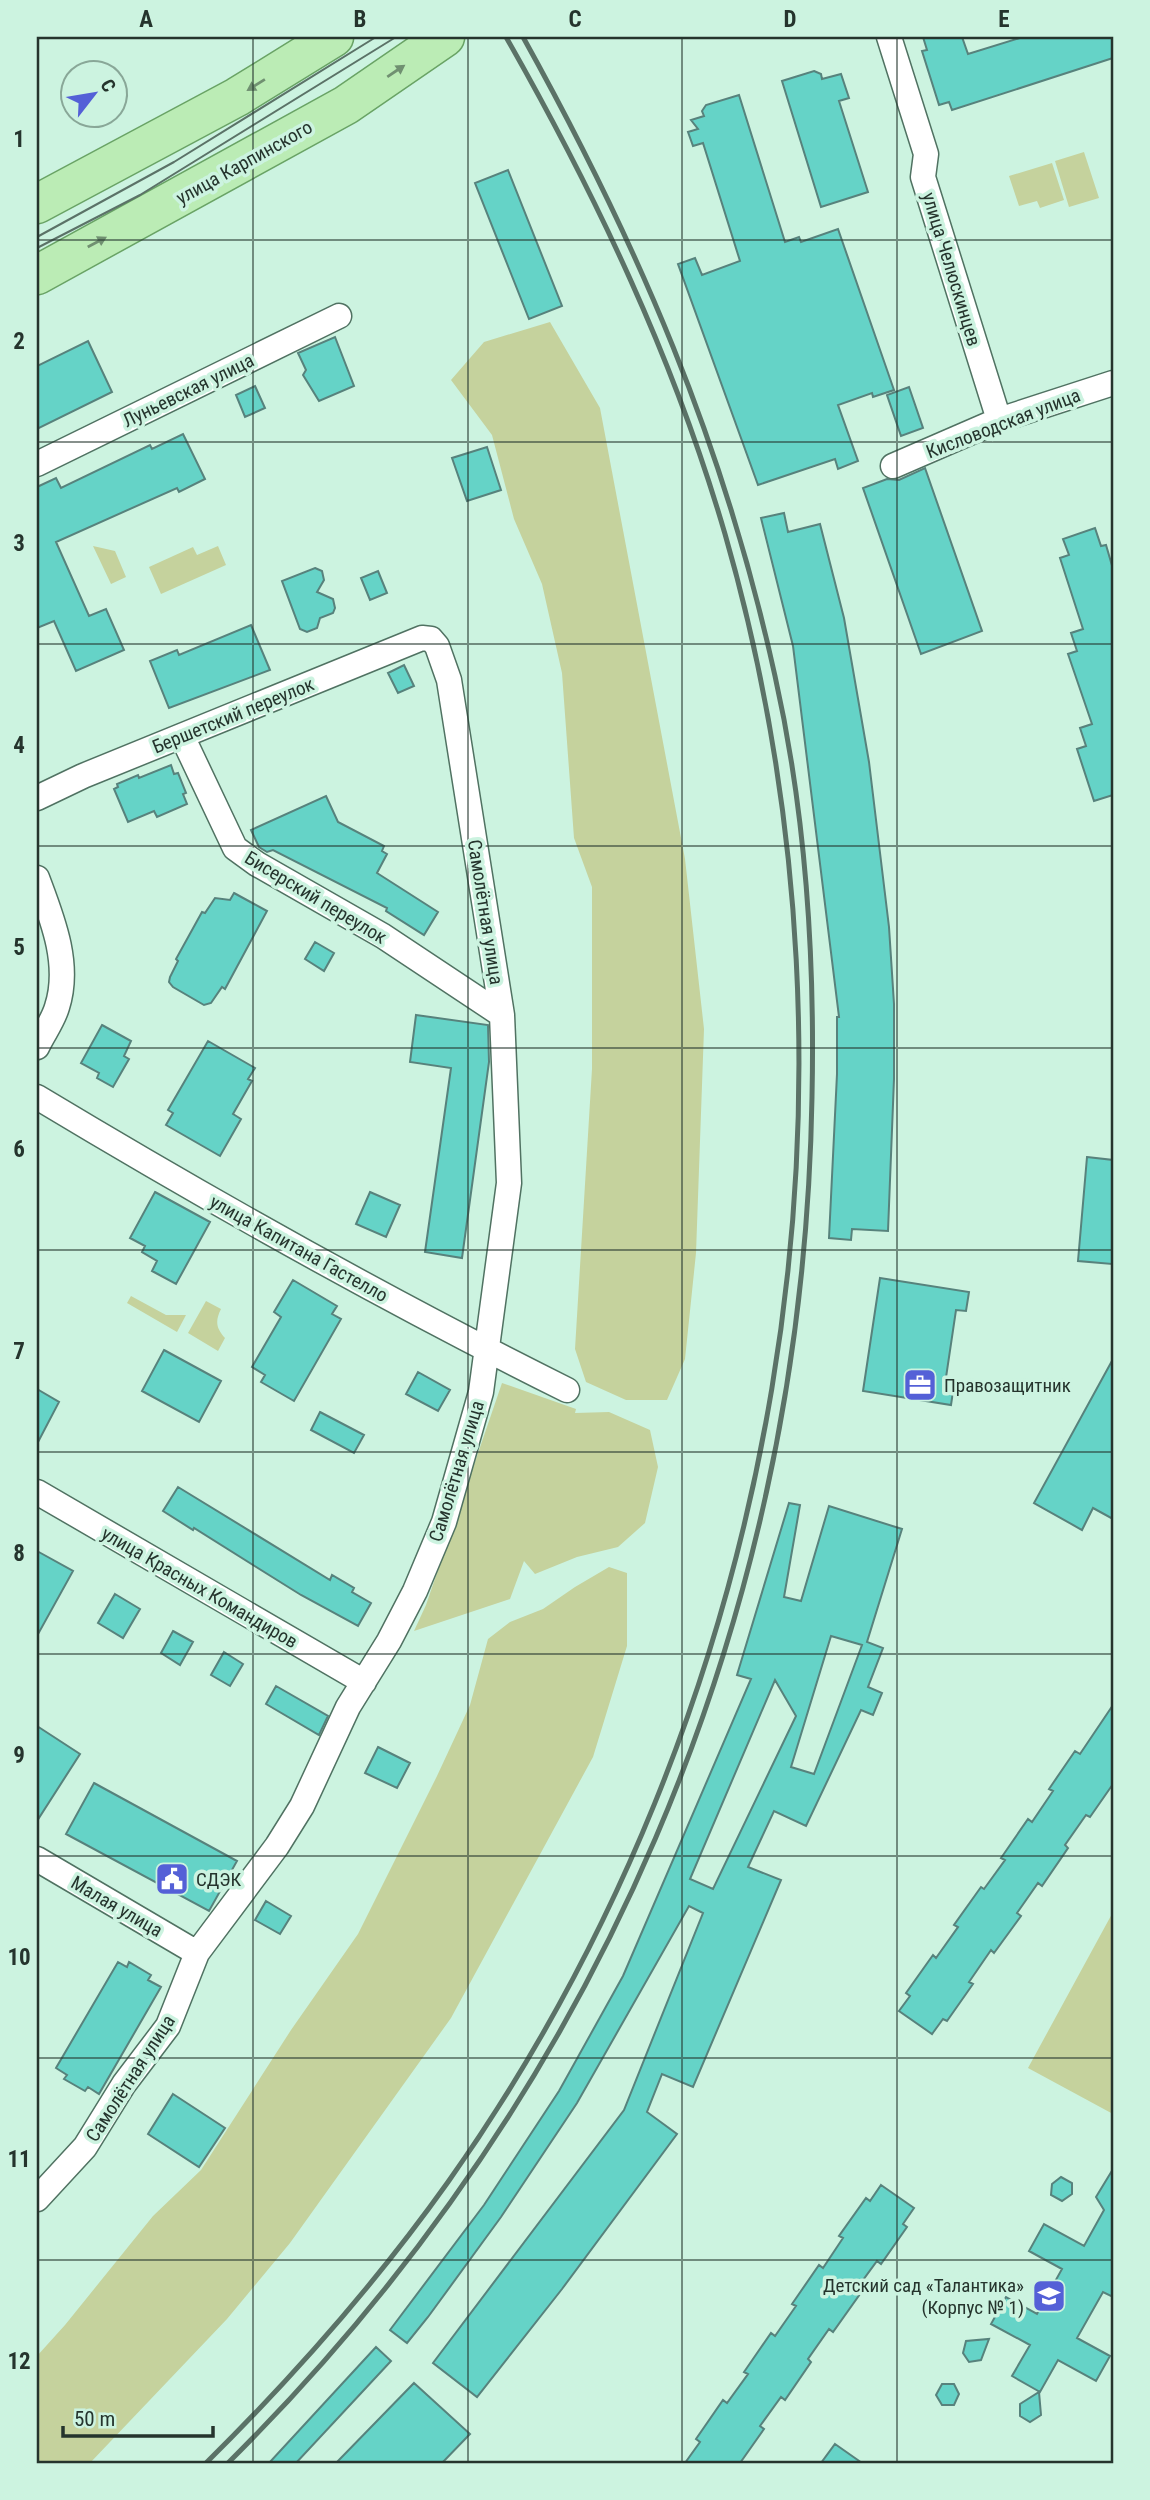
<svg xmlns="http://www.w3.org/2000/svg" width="1150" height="2500" viewBox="0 0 1150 2500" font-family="'Roboto Condensed',sans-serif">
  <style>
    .green { fill: #c5d29d }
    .building { fill: #65d3c7; stroke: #57827c; stroke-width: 2; fill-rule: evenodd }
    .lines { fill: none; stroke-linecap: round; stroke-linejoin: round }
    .minor-casing { stroke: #507262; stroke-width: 27 }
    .primary-casing { stroke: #69a365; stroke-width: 41 }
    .minor { stroke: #fff; stroke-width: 24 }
    .primary { stroke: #bbecb5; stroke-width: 38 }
    .tram { stroke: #5b7267; stroke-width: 2 }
    .rail { stroke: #5b7267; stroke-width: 5 }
    .oneway { fill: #709071 }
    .grid { fill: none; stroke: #25342d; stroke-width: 2; stroke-opacity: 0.55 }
    .labels { text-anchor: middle; stroke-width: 7; stroke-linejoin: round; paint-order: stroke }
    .street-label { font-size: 19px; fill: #25342d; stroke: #ccf3e0 }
    .poi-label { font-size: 19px; fill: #25342d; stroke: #ccf3e0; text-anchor: start }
    .neatline { fill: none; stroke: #25342d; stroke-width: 2.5 }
    .grid-label { font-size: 23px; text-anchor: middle; font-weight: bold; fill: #25342d }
  </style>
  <rect width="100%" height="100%" fill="#ccf3e0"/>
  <path class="green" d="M1084 152 1099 198 1069 207 1055 161Z
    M1052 163 1064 200 1040 208 1037 201 1019 206 1009 176Z
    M550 322 600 408 685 859 704 1029 696 1253 685 1359 667 1400H626L586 1382 575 1349 592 1069V887L574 838 562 673 542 584 514 519 492 435 451 380 484 342Z
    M93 546 115 551 126 577 111 584Z
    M218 546 226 565 161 594 149 567 193 547 197 555Z
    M131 1296 166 1315H186L177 1332 127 1303Z
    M206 1301 221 1309C215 1321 216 1328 225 1338L218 1351 188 1333Z
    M502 1383 576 1409 575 1413 609 1412 650 1430 658 1467 645 1523 618 1547 577 1557 535 1574 524 1561 510 1599 414 1631 426 1605Z
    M609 1567 627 1573V1646L593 1757 451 2018 290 2243 227 2319 90 2463H37V2356L65 2325 153 2216 201 2170 291 2030 358 1934 437 1776 470 1705 488 1639 510 1622 543 1609 575 1587Z
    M1113 1912V2114L1028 2068Z"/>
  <path class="building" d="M923 37H962L968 54 1023 37H1113V58L952 110 949 102 939 105 922 51 927 50Z
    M814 71 821 74 822 79 841 74 849 98 839 101 868 192 821 207 782 81Z
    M739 95 785 242 799 237 801 242 838 229 894 390 873 397 872 393 838 405 858 461 838 469 835 459 758 485 678 264 695 258 702 275 740 261 703 143 693 146 688 132 698 129 691 120 704 116 702 111 706 105Z
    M508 170 562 306 529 319 475 183Z
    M335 337 354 386 319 401 303 375 306 370 298 353Z
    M88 341 112 392 37 429V366Z
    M255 386 265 408 245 417 236 395Z
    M909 387 923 428 901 436 887 395Z
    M183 434 205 479 179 492 177 488 56 542 89 616 106 609 124 650 76 671 54 621 37 628V487L56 478 61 488 150 445 152 449Z
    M487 447 501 490 467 501 452 458Z
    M925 468 982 631 921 654 863 488 887 479 899 480Z
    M784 513 788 532 820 524 844 618 869 762 889 927 894 1004V1079L888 1231 852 1229 851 1240 829 1238 837 1074V1017H839L793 646 761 518Z
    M1095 528 1101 546 1106 545 1113 569V795L1094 801 1077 749 1086 746 1080 728 1092 724 1068 654 1077 651 1071 633 1083 629 1060 558 1069 555 1063 539Z
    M315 568 322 571 324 580 317 592 333 599 335 608 333 613 320 618 317 628 307 632 300 629 282 581Z
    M378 571 387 593 370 600 361 578Z
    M251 625 270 670 169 708 150 661 177 650 179 655Z
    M404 665 414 686 398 693 388 673Z
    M171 765 174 774 178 773 186 793 183 794 187 804 157 817 154 811 128 822 114 789 118 787 117 784 138 775 139 778Z
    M326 796 338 822 384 846 382 851 387 854 377 873 438 912 424 935 386 911 387 908 273 850 267 852 259 847 251 830Z
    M234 893 267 911 225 989 222 987 211 1003 204 1005 173 987 169 982 170 977 178 961 176 959 202 912 205 913 215 898 230 900Z
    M315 942 334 953 324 971 305 959Z
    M416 1015 488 1025 489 1062 462 1258 425 1252 451 1068 410 1062Z
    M102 1025 131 1041 124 1056 129 1059 113 1087 97 1078 99 1073 81 1063Z
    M208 1041 255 1068 248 1079 252 1081 233 1114 241 1119 220 1156 166 1125 173 1113 168 1110Z
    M1087 1157 1113 1160 1112 1264 1078 1261Z
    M155 1192 210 1222 176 1284 152 1271 157 1261 142 1252 145 1246 130 1238Z
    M370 1192 400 1205 386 1237 356 1224Z
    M880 1278 969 1292 966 1311 956 1310 945 1384 954 1385 951 1405 863 1391Z
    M293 1280 337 1306 332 1314 341 1319 294 1401 261 1382 265 1375 252 1367 281 1317 274 1312Z
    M164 1350 221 1381 199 1422 142 1391Z
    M1113 1359V1519L1093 1508 1082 1530 1034 1503Z
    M418 1372 450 1390 438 1411 406 1394Z
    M37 1389 59 1402 37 1444Z
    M320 1412 364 1435 354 1453 311 1430Z
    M178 1487 330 1580 332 1575 354 1588 352 1592 371 1603 358 1626 301 1595 194 1528 193 1530 163 1511Z
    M789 1503 800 1505 784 1597 801 1601 829 1506 902 1529 867 1642 883 1648 868 1687 882 1693 873 1715 861 1710 806 1826 774 1811 748 1867 781 1880 693 2087 662 2074 647 2112 677 2134 562 2289 477 2397 433 2363 624 2110 703 1913 689 1906 577 2103 501 2217 428 2317 407 2343 390 2330 484 2205 559 2091 623 1976 751 1679 737 1675ZM831 1636 862 1645 814 1774 791 1767ZM775 1680 796 1716 713 1889 690 1879Z
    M37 1551 73 1571 37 1636Z
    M115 1594 140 1609 123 1638 98 1623Z
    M173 1631 193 1642 180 1665 161 1653Z
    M224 1652 243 1664 230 1686 211 1675Z
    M276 1686 328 1716 319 1735 266 1704Z
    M1113 1705V1784L1090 1817 1086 1815 1065 1845 1068 1848 1042 1886 1038 1883 1017 1913 1021 1916 994 1953 991 1950 969 1982 973 1984 947 2021 943 2019 932 2034 899 2011 910 1996 906 1993 933 1955 936 1958 958 1927 954 1925 981 1887 984 1889 1005 1860 1001 1858 1028 1819 1032 1822 1053 1791 1049 1789 1075 1751 1080 1754Z
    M37 1726 80 1754 37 1821Z
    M378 1747 410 1763 397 1788 365 1773Z
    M94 1783 237 1861 209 1911 66 1834Z
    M266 1901 291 1916 280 1934 255 1920Z
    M118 1962 127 1967 129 1962 151 1975 148 1980 161 1987 99 2094 88 2087 85 2091 64 2079 67 2075 56 2068Z
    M173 2094 225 2128 199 2167 148 2134Z
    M1113 2169V2297L1103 2292 1077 2338 1110 2356 1096 2381 1058 2360 1040 2392 1012 2376 1030 2345 991 2324 1006 2297 1037 2314 1062 2269 1029 2251 1044 2224 1084 2246 1104 2210 1096 2197Z
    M1061 2177 1072 2183V2194L1062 2201 1051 2195 1052 2184Z
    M881 2185 914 2208 903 2224 907 2227 881 2264 877 2261 855 2291 860 2294 833 2332 829 2329 808 2359 811 2362 785 2400 781 2397 760 2426 764 2429 740 2463H685L700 2442 696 2439 723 2400 727 2403 748 2374 744 2372 771 2333 775 2336 796 2306 792 2304 819 2265 823 2268 843 2238 839 2236 866 2198 870 2201Z
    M989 2339 981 2360 969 2362 963 2353 966 2341Z
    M376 2347 391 2361 296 2463H269Z
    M414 2383 470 2434 442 2463H336Z
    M942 2384H954L959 2394 954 2405H942L936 2395Z
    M1039 2392 1041 2415 1030 2422 1020 2416V2404Z
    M835 2444 862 2463H821Z"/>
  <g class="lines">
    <defs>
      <path id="minor" d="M889 37 926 154 923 177 999 420
        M37 464 339 316
        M893 466 999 420 1113 383
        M182 736 235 848 257 864 383 936 502 1015
        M37 798 83 776 422 638 431 639 437 646 449 680 502 1015 509 1183 481 1392 444 1522 415 1591 389 1641 348 1707 302 1806 277 1846 197 1953 168 2026 124 2084 85 2147 37 2199
        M37 878C52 918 71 964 57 1007 53 1021 43 1034 37 1047
        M37 1097C210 1201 386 1300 567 1390
        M37 1492 364 1682
        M37 1859 197 1953"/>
      <path id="primary" d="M37 204 237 97 334 37
        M37 275 346 105 445 37"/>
    </defs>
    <use href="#minor" class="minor-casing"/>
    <use href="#primary" class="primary-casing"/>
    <use href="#minor" class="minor"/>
    <use href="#primary" class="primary"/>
    <path class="tram" d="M37 237 174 162 376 37
      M37 248 140 195 396 37"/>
    <path class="rail" d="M206 2463C295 2375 376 2283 448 2182 782 1710 885 1089 725 534 674 359 596 195 506 37
      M228 2463C598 2096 803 1620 812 1097 815 956 806 814 775 676 724 443 638 244 523 37"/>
  </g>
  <defs><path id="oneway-solid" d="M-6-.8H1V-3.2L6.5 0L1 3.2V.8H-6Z" transform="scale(1.75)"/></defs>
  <g class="oneway">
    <use href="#oneway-solid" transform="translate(396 71) rotate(-34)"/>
    <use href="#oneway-solid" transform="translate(256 85) rotate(148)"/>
    <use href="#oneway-solid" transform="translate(97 242) rotate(-28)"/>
  </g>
  <path class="grid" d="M253 37V2463M468 37V2463M682 37V2463M897 37V2463M37 240H1113M37 442H1113M37 644H1113M37 846H1113M37 1048H1113M37 1250H1113M37 1452H1113M37 1654H1113M37 1856H1113M37 2058H1113M37 2260H1113"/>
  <defs>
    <symbol id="office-square" viewBox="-11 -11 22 22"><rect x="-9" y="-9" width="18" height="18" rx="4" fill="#5460d7" stroke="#ccf3e0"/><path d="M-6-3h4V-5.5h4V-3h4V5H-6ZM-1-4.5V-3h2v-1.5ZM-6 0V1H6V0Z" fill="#fff"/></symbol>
    <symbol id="civic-square" viewBox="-11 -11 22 22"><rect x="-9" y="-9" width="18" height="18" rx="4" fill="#5460d7" stroke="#ccf3e0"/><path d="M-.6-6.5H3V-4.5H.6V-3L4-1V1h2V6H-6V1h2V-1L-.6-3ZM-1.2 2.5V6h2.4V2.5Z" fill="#fff"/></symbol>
    <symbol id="school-square" viewBox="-11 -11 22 22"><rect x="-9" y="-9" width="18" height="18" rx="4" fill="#5460d7" stroke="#ccf3e0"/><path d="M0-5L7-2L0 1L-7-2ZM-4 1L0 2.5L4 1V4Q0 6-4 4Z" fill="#fff"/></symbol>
  </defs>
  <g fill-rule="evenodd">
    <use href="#office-square" x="901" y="1366" width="38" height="38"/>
    <use href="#civic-square" x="153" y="1860" width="38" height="38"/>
    <use href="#school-square" x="1030" y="2277" width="38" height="38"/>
  </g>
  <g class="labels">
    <g class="street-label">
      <text transform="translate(244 162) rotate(-29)" y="7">улица Карпинского</text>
      <text transform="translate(952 269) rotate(73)" y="7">улица Челюскинцев</text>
      <text transform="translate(188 390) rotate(-26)" y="7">Луньевская улица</text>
      <text transform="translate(1003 423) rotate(-21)" y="7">Кисловодская улица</text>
      <text transform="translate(233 715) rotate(-22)" y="7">Бершетский переулок</text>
      <text transform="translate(316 897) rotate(31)" y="7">Бисерский переулок</text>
      <text transform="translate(486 912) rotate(81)" y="7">Самолётная улица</text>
      <text transform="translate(299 1248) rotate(29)" y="7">улица Капитана Гастелло</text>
      <text transform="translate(456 1471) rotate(-73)" y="7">Самолётная улица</text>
      <text transform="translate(200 1587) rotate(30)" y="7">улица Красных Командиров</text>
      <text transform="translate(117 1906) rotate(30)" y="7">Малая улица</text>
      <text transform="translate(130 2078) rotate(-57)" y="7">Самолётная улица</text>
    </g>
    <g class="poi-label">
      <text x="944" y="1392">Правозащитник</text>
      <text x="196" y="1886">СДЭК</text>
      <text x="1024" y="2292" text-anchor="end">Детский сад «Талантика»<tspan x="1024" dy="22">(Корпус № 1)</tspan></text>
    </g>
  </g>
  <rect width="1150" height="2500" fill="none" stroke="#ccf3e0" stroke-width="77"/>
  <g transform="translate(94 94) rotate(59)"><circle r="33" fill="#ccf3e0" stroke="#89a798" stroke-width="2"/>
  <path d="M0-5L12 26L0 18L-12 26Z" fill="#5460d7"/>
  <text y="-10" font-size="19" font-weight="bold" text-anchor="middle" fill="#25342d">С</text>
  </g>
  <path d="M63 2426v10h150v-10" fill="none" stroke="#25342d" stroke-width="3.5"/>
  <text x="74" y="2426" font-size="21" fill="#25342d" stroke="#ccf3e0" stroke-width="5" paint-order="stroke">50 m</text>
  <rect x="38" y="38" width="1074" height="2424" class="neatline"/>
  <g class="grid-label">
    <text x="146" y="27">A</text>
    <text x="360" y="27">B</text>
    <text x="575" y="27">C</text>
    <text x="790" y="27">D</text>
    <text x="1004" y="27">E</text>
    <text x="19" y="147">1</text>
    <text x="19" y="349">2</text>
    <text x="19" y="551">3</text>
    <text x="19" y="753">4</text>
    <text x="19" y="955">5</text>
    <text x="19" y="1157">6</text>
    <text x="19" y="1359">7</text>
    <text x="19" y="1561">8</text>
    <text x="19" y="1763">9</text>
    <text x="19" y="1965">10</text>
    <text x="19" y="2167">11</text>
    <text x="19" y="2369">12</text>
  </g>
</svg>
